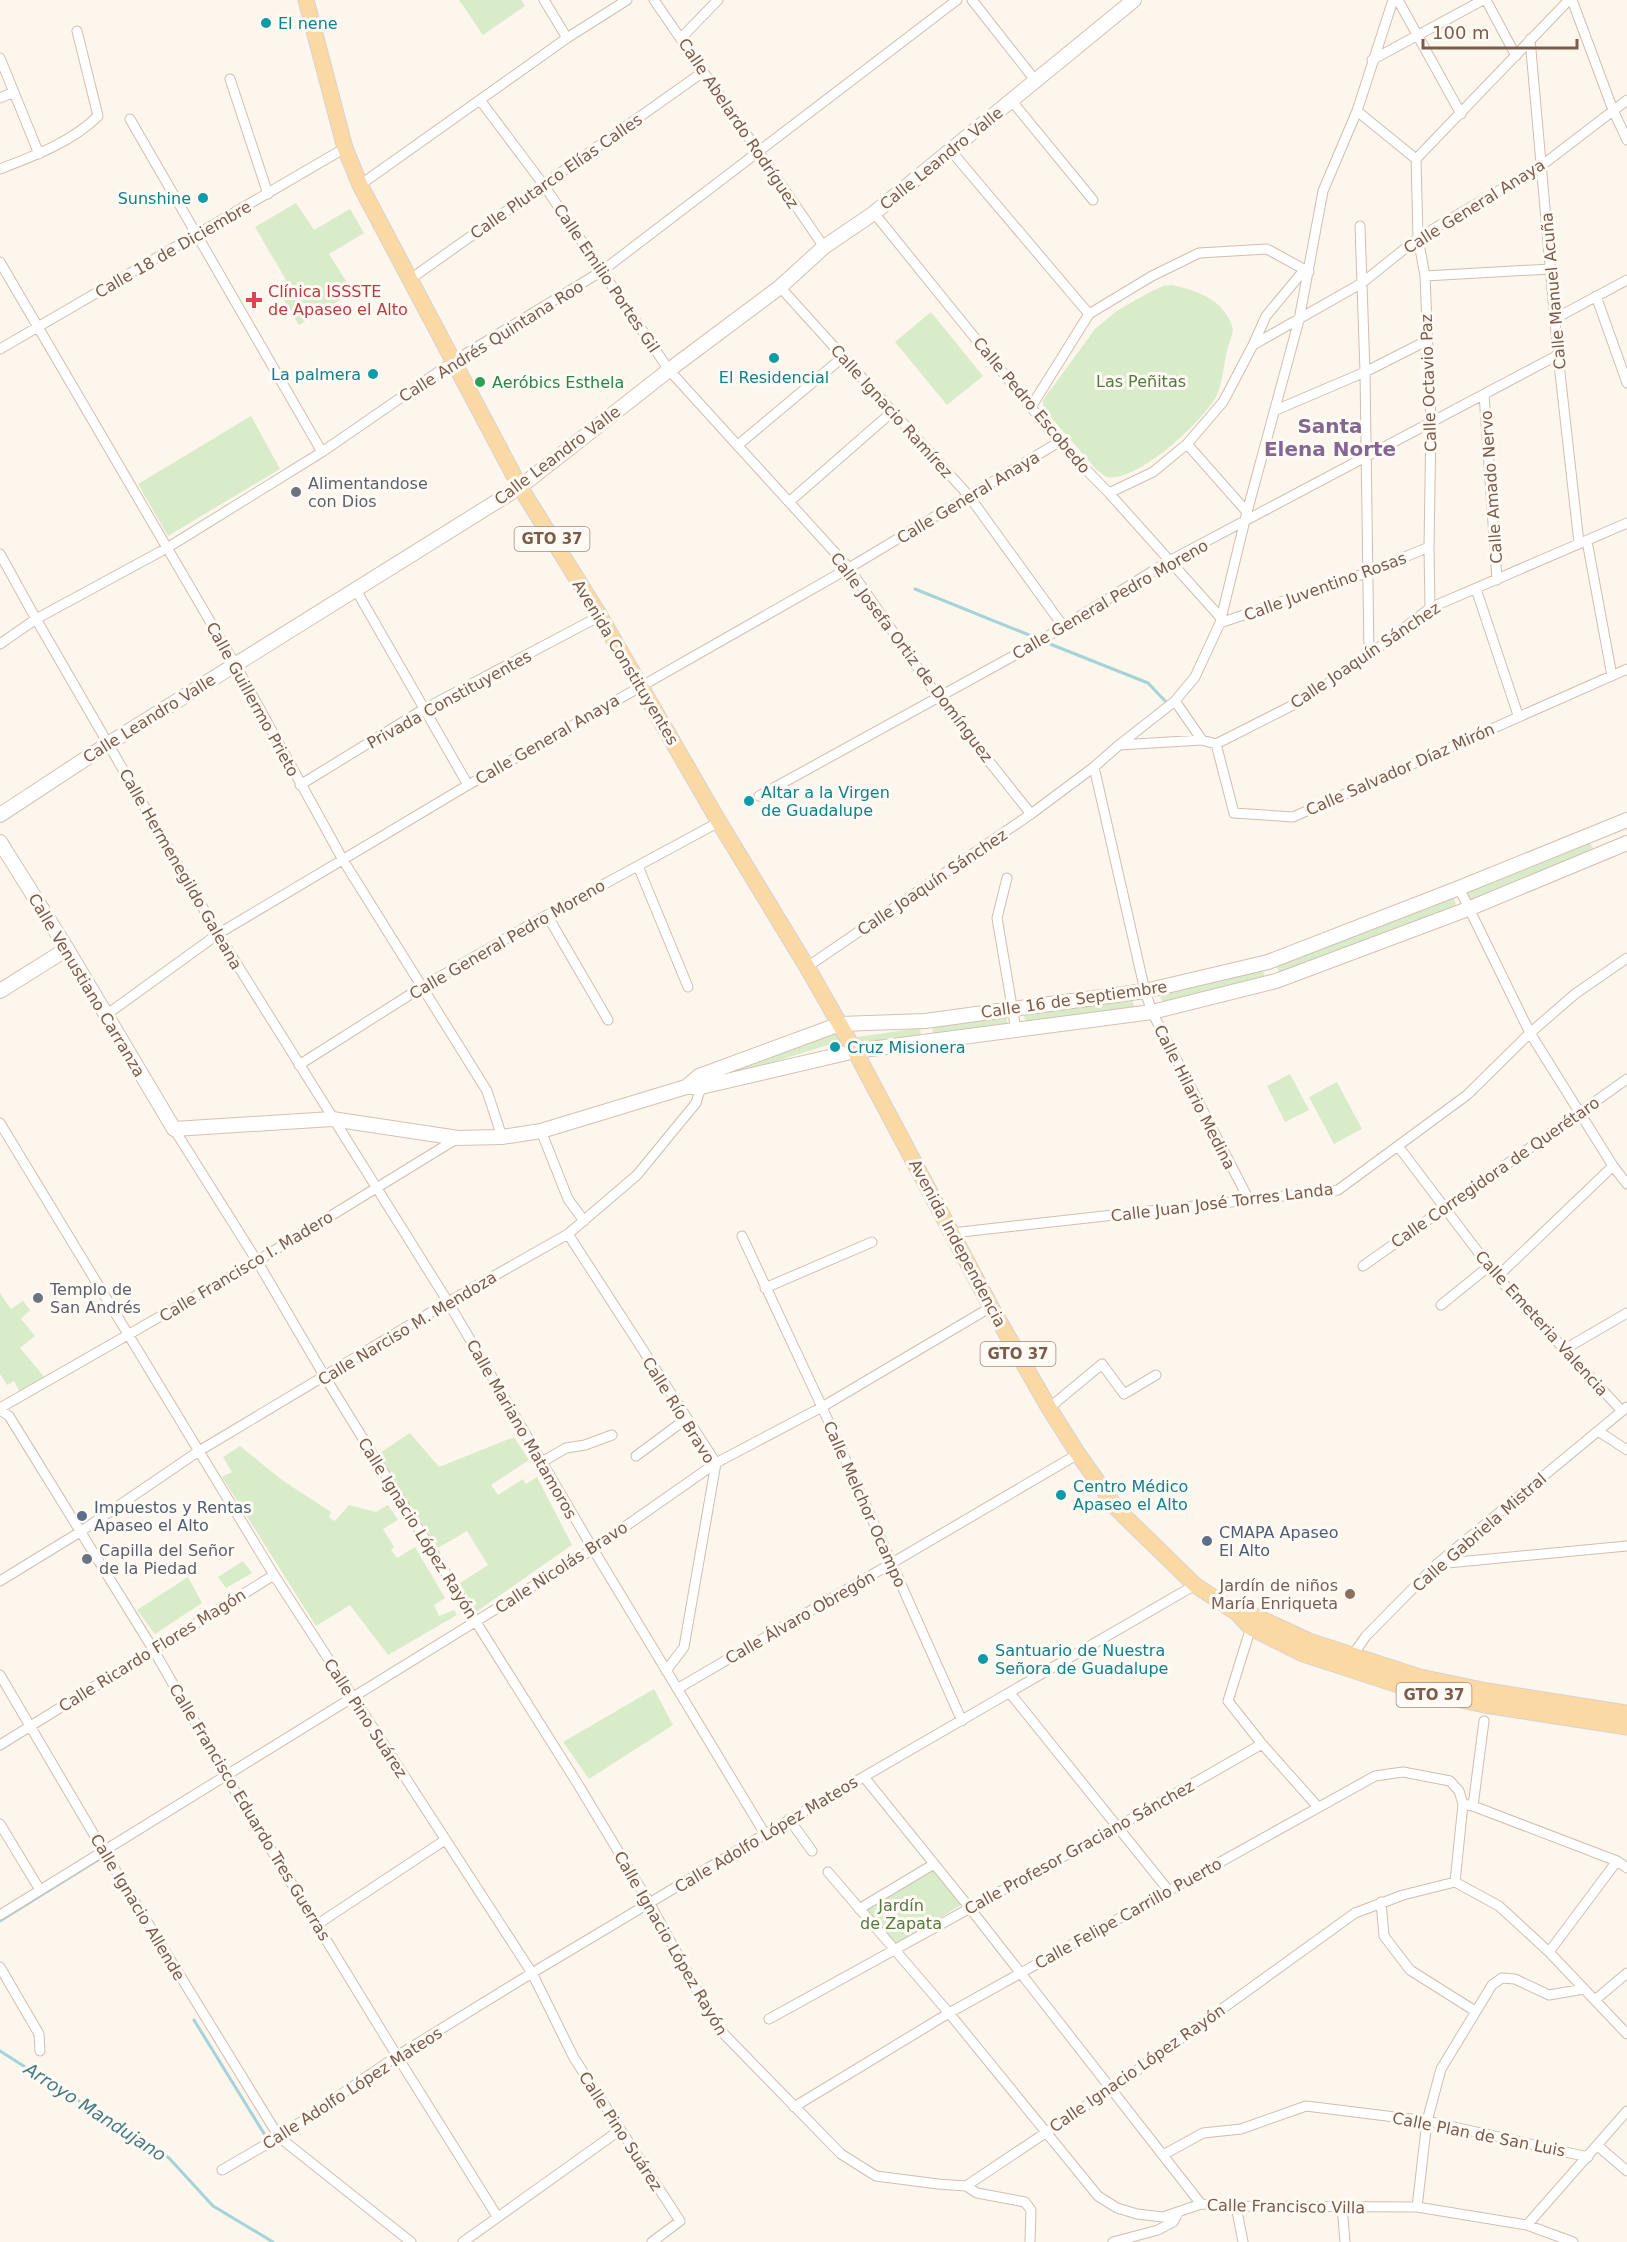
<svg xmlns="http://www.w3.org/2000/svg" width="1627" height="2242" viewBox="0 0 1627 2242" font-family="'DejaVu Sans',sans-serif">
  <style>
    .green { fill: #d8ecc9 }
    .lines { fill: none; stroke-linecap: round; stroke-linejoin: round }
    .stream { stroke: #a5d3da; stroke-width: 3 }
    .street-casing { stroke: #d1beb0; stroke-width: 11 }
    .secondary-casing { stroke: #d6c0b0; stroke-width: 16 }
    .primary-casing { stroke: #dad1cd; stroke-width: 17 }
    .street { stroke: #fff; stroke-width: 9 }
    .secondary { stroke: #fff; stroke-width: 14 }
    .primary { stroke: #fbd9a5; stroke-width: 15 }
    .culture-dot { fill: #0f9aa8; stroke: #fffaf3; stroke-width: 2 }
    .health-dot { fill: #e0444e; stroke: #fffaf3; stroke-width: 2 }
    .leisure-dot { fill: #2e9e5b; stroke: #fffaf3; stroke-width: 2 }
    .worship-dot { fill: #6b7280; stroke: #fffaf3; stroke-width: 2 }
    .service-dot { fill: #5c6f8a; stroke: #fffaf3; stroke-width: 2 }
    .education-dot { fill: #8d6e63; stroke: #fffaf3; stroke-width: 2 }
    .labels { text-anchor: middle; stroke-width: 6; stroke-linejoin: round; paint-order: stroke }
    .shield { fill: #fffaf3; stroke: #a28b7f; stroke-width: 1.5 }
    .shield-label { font-size: 15px; font-weight: bold; fill: #7a5c4d }
    .culture-label { font-size: 16px; fill: #0d838f; stroke: #fffaf3; text-anchor: start }
    .street-label { font-size: 16px; fill: #7a5c4d; stroke: #fffaf3 }
    .health-label { font-size: 16px; fill: #be3a42; stroke: #fffaf3; text-anchor: start }
    .park-label { font-size: 16px; fill: #537a41; stroke: #fffaf3 }
    .leisure-label { font-size: 16px; fill: #27864d; stroke: #fffaf3; text-anchor: start }
    .worship-label { font-size: 16px; fill: #5b616d; stroke: #fffaf3; text-anchor: start }
    .service-label { font-size: 16px; fill: #4e5e75; stroke: #fffaf3; text-anchor: start }
    .education-label { font-size: 16px; fill: #785e54; stroke: #fffaf3; text-anchor: end }
    .water-label { font-size: 18px; font-style: italic; fill: #437c86; stroke: #fffaf3 }
    .quarter-label { font-size: 20px; font-weight: bold; fill: #846695; stroke: #fffaf3 }
  </style>
  <rect width="100%" height="100%" fill="#fdf6ec"/>
  <path class="green" d="M459 0H521L525 6 483 35Z
    M296 203 314 230 350 209 364 233 329 254 353 292 299 325 276 287 286 280 255 227Z
    M1172 285C1199 291 1225 300 1233 329 1232 336 1230 341 1228 347 1223 364 1224 381 1216 397 1201 423 1137 483 1106 477L1097 470 1048 414 1043 407V400L1095 329 1118 310 1150 292 1163 286Z
    M931 312 983 376 947 405 895 342Z
    M251 416 280 469 168 536 138 484Z
    M1590 843 1594 851 1469 902 1465 894Z
    M1454 898 1457 908 1279 972 1276 966Z
    M1262 967 1265 978 1163 1005 1160 995Z
    M1132 999 1135 1008 1025 1022 1024 1015Z
    M1006 1015 1008 1025 933 1034 932 1025Z
    M920 1028 921 1036 859 1046 857 1037Z
    M838 1031 841 1041 722 1078 716 1076Z
    M1290 1074 1309 1110 1285 1122 1267 1086Z
    M1337 1082 1362 1129 1334 1144 1309 1097Z
    M0 1293 11 1309 23 1301 30 1310 21 1319 35 1336 20 1348 46 1379 21 1395 14 1381 7 1385 0 1374Z
    M410 1433 439 1467 514 1437 529 1460 491 1485 498 1495 523 1479 526 1484 537 1477 572 1545 476 1612 460 1583 488 1565 467 1531 438 1548 378 1454Z
    M240 1446 282 1480 331 1512 329 1517 335 1521 349 1505 376 1512 388 1505 398 1520 383 1529 394 1547 391 1550 397 1558 415 1547 445 1598 434 1605 439 1616 454 1610 457 1615 388 1655 350 1605 316 1626 222 1477 232 1472 223 1457Z
    M243 1561 252 1573 226 1588 218 1577Z
    M188 1577 202 1603 155 1634 137 1610Z
    M654 1689 673 1725 589 1779 563 1742Z
    M932 1868 964 1903 896 1945 865 1908Z"/>
  <g class="lines">
    <path class="stream" d="M915 589 1039 639
      M1045 642 1148 683 1168 704
      M0 1921 101 1858
      M194 2020 268 2140
      M0 2051 169 2158 213 2206 273 2242"/>
    <defs>
      <path id="street" d="M544 0 567 38
        M654 0 824 247
        M972 0 1035 80
        M1398 0 1461 114
        M1486 0 1516 56
        M1572 0 1613 110 1627 140
        M681 38 718 0
        M1530 39 1558 355 1579 543
        M0 58 39 154
        M1372 60 1483 0
        M230 79 268 194
        M0 98 14 92
        M480 100 543 184 669 370 849 568 938 697 1031 814
        M1011 100 1093 200
        M1357 111 1416 159 1569 0
        M130 119 322 452
        M951 151 1089 314
        M1416 159 1418 238 1425 276 1431 422 1429 547 1430 608
        M0 169C34 156 72 142 98 116L77 31
        M360 185 567 38 627 0
        M874 213 1059 442 1109 493 1221 618
        M1360 226 1365 372 1369 655
        M0 262 235 664 343 860 487 1091 502 1137
        M1425 276 1550 269
        M409 280 703 72
        M780 287 969 496 1063 626
        M1596 296 1627 383
        M1556 318 1627 280
        M1253 345 1266 316 1305 269
        M0 349 345 148
        M1484 394 1497 580
        M1031 407 1089 314 1152 276 1199 253 1267 249 1309 272
        M1276 410 1365 372 1428 340
        M1187 444 1247 512
        M738 445 843 357
        M1109 493 1153 472 1187 444 1223 402 1253 345 1362 283 1418 238 1541 166 1627 100
        M789 502 892 412
        M1587 541 1612 676
        M0 554 36 619 218 934 448 1302 593 1549 765 1834
        M1476 589 1518 715
        M356 590 468 785
        M1220 623 1366 573 1429 547
        M0 644 36 619 167 548 322 452 454 361 602 271 957 0
        M1175 701 1202 740
        M1216 744 1234 813 1293 817 1627 669
        M1119 745 1202 740 1216 744 1307 698 1369 655 1430 608 1627 523
        M1094 767 1145 991 1152 1012 1249 1200
        M300 785 424 709 600 616
        M759 796 1035 644 1169 561 1558 355
        M638 866 688 987
        M1007 878 997 918 1016 1030
        M1459 888 1530 1033 1613 1166 1627 1184
        M547 915 608 1020
        M807 967 1031 814 1094 767 1119 745 1175 701 1195 677 1220 623 1247 512 1299 320 1323 191 1357 111 1393 0
        M106 1015 218 934 468 785 849 568 1059 442
        M299 1065 422 987 547 915 719 822
        M0 1123 274 1575 532 1973 574 2058 680 2221 652 2242
        M174 1129 257 1261 325 1377 476 1622 579 1786 650 1904 717 2027 841 2154 876 2176 938 2184 966 2186 1111 2089 1355 1913 1403 1895 1455 1882
        M541 1131 568 1199 584 1221
        M1398 1146 1497 1277 1622 1411
        M952 1233 1338 1190 1467 1095 1530 1033 1575 994 1627 958
        M568 1234 716 1463 684 1647 666 1671
        M742 1236 822 1407 962 1721
        M1363 1266 1627 1079
        M1497 1277 1613 1166
        M765 1288 872 1242
        M1441 1305 1488 1267
        M1565 1349 1627 1313
        M0 1408 257 1261 458 1138
        M1049 1408 1102 1364 1124 1394 1156 1375
        M0 1410 9 1416 153 1649 226 1776 397 2056 497 2216
        M1598 1431 1627 1450
        M636 1456 686 1419
        M542 1462 566 1448 585 1445 612 1435
        M1437 1564 1627 1546
        M0 1581 80 1532 199 1451 448 1302 568 1234 637 1175 696 1103 701 1087 700 1083
        M1252 1624 1228 1701 1262 1744 1318 1807
        M1350 1659 1366 1636 1437 1564 1627 1407
        M0 1675 103 1850 279 2137 411 2242
        M677 1689 1078 1454
        M1010 1693 1169 1891
        M0 1745 274 1575
        M864 1777 969 1907 1201 2204
        M1463 1804 1473 1806 1617 1861 1627 1868
        M1473 1806 1484 1721
        M789 1819 812 1851
        M0 1824 40 1890
        M828 1872 949 2013 1098 2196 1117 2208 1137 2214 1163 2217 1201 2204 1236 2206 1417 2207 1527 2225 1573 2242
        M1455 1882 1499 1906 1549 1952 1627 2034
        M1381 1902 1384 1936 1410 1970 1475 2011
        M859 1909 934 1864
        M0 1915 593 1549 716 1463 822 1407 991 1307
        M318 1924 445 1840
        M1549 1952 1617 1861
        M0 1967 39 2034 40 2051
        M1595 2000 1627 1973
        M769 2019 1117 1827 1262 1744
        M794 2107 949 2013 1375 1776 1403 1772 1450 1781 1459 1791 1463 1804 1455 1882
        M1598 2146 1627 2171
        M1163 2155 1203 2133 1241 2129 1306 2106 1427 2121 1588 2157
        M222 2170 279 2137 397 2056 532 1973 765 1834 1195 1585
        M966 2186 977 2193 1025 2202 1031 2210 1030 2242
        M1236 2206 1243 2242
        M1342 2206 1345 2242
        M1417 2207 1427 2121 1441 2069 1492 1985 1502 1978 1515 1979 1549 1995 1584 1989
        M1527 2225 1627 2111
        M463 2242 620 2130
        M1113 2242 1158 2230 1173 2222 1178 2213"/>
      <path id="secondary" d="M0 815 108 744 520 487 669 370 780 287 824 247 874 213 1134 0
        M0 842 67 949 174 1129 332 1119 458 1138 502 1137 541 1131 686 1087H701L855 1051 1152 1012 1276 981 1468 909 1627 843
        M0 991 67 949
        M686 1087 699 1076 840 1024 925 1021 1145 991 1268 962 1459 888 1627 820"/>
      <path id="primary" d="M306 0 345 148 360 185 520 487 600 616 719 822 807 967 855 1051 991 1307 1049 1408 1078 1454 1117 1509 1195 1585 1237 1613 1251 1628 1303 1654 1417 1691 1485 1705 1627 1727
        M1237 1613 1255 1616 1309 1641 1420 1677 1487 1691 1627 1713"/>
    </defs>
    <use href="#street" class="street-casing"/>
    <use href="#secondary" class="secondary-casing"/>
    <use href="#primary" class="primary-casing"/>
    <use href="#street" class="street"/>
    <use href="#secondary" class="secondary"/>
    <use href="#primary" class="primary"/>
  </g>
  <g class="culture-dot">
    <circle cx="266" cy="23" r="6"/>
    <circle cx="203" cy="198" r="6"/>
    <circle cx="774" cy="358" r="6"/>
    <circle cx="373" cy="374" r="6"/>
    <circle cx="749" cy="801" r="6"/>
    <circle cx="835" cy="1047" r="6"/>
    <circle cx="1061" cy="1495" r="6"/>
    <circle cx="983" cy="1659" r="6"/>
  </g>
  <path class="health-dot" d="M251 291h6v6h6v6h-6v6h-6v-6h-6v-6h6z"/>
  <circle class="leisure-dot" cx="480" cy="382" r="6"/>
  <g class="worship-dot">
    <circle cx="296" cy="492" r="6"/>
    <circle cx="38" cy="1298" r="6"/>
    <circle cx="87" cy="1559" r="6"/>
  </g>
  <g class="service-dot">
    <circle cx="82" cy="1516" r="6"/>
    <circle cx="1207" cy="1541" r="6"/>
  </g>
  <circle class="education-dot" cx="1350" cy="1594" r="6"/>
  <g class="labels">
    <g class="shield">
      <rect x="514.5" y="527" width="75" height="24" rx="4.5"/>
      <rect x="980.5" y="1342" width="75" height="24" rx="4.5"/>
      <rect x="1396.5" y="1683" width="75" height="24" rx="4.5"/>
    </g>
    <g class="shield-label">
      <text x="552" y="544">GTO 37</text>
      <text x="1018" y="1359">GTO 37</text>
      <text x="1434" y="1700">GTO 37</text>
    </g>
    <g class="culture-label">
      <text x="278" y="29">El nene</text>
      <text x="191" y="204" text-anchor="end">Sunshine</text>
      <text x="361" y="380" text-anchor="end">La palmera</text>
      <text x="774" y="383" text-anchor="middle">El Residencial</text>
      <text x="761" y="798">Altar a la Virgen<tspan x="761" dy="18">de Guadalupe</tspan></text>
      <text x="847" y="1053">Cruz Misionera</text>
      <text x="1073" y="1492">Centro Médico<tspan x="1073" dy="18">Apaseo el Alto</tspan></text>
      <text x="995" y="1656">Santuario de Nuestra<tspan x="995" dy="18">Señora de Guadalupe</tspan></text>
    </g>
    <g class="street-label">
      <text transform="translate(739 123) rotate(56)" y="6">Calle Abelardo Rodríguez</text>
      <text transform="translate(941 158) rotate(-39)" y="6">Calle Leandro Valle</text>
      <text transform="translate(556 176) rotate(-35)" y="6">Calle Plutarco Elías Calles</text>
      <text transform="translate(1474 206) rotate(-32)" y="6">Calle General Anaya</text>
      <text transform="translate(173 249) rotate(-30)" y="6">Calle 18 de Diciembre</text>
      <text transform="translate(607 278) rotate(56)" y="6">Calle Emilio Portes Gil</text>
      <text transform="translate(1553 291) rotate(-95)" y="6">Calle Manuel Acuña</text>
      <text transform="translate(491 341) rotate(-32)" y="6">Calle Andrés Quintana Roo</text>
      <text transform="translate(1428 383) rotate(-92)" y="6">Calle Octavio Paz</text>
      <text transform="translate(1032 405) rotate(50)" y="6">Calle Pedro Escobedo</text>
      <text transform="translate(892 411) rotate(48)" y="6">Calle Ignacio Ramírez</text>
      <text transform="translate(557 455) rotate(-37)" y="6">Calle Leandro Valle</text>
      <text transform="translate(1491 487) rotate(-94)" y="6">Calle Amado Nervo</text>
      <text transform="translate(968 497) rotate(-31)" y="6">Calle General Anaya</text>
      <text transform="translate(1325 586) rotate(-20)" y="6">Calle Juventino Rosas</text>
      <text transform="translate(1110 599) rotate(-30)" y="6">Calle General Pedro Moreno</text>
      <text transform="translate(1365 655) rotate(-34)" y="6">Calle Joaquín Sánchez</text>
      <text transform="translate(912 657) rotate(53)" y="6">Calle Josefa Ortiz de Domínguez</text>
      <text transform="translate(626 662) rotate(59)" y="6">Avenida Constituyentes</text>
      <text transform="translate(253 699) rotate(61)" y="6">Calle Guillermo Prieto</text>
      <text transform="translate(449 699) rotate(-29)" y="6">Privada Constituyentes</text>
      <text transform="translate(149 718) rotate(-32)" y="6">Calle Leandro Valle</text>
      <text transform="translate(547 739) rotate(-30)" y="6">Calle General Anaya</text>
      <text transform="translate(1400 769) rotate(-24)" y="6">Calle Salvador Díaz Mirón</text>
      <text transform="translate(181 869) rotate(60)" y="6">Calle Hermenegildo Galeana</text>
      <text transform="translate(932 882) rotate(-34)" y="6">Calle Joaquín Sánchez</text>
      <text transform="translate(507 939) rotate(-30)" y="6">Calle General Pedro Moreno</text>
      <text transform="translate(87 985) rotate(59)" y="6">Calle Venustiano Carranza</text>
      <text transform="translate(1074 999) rotate(-8)" y="6">Calle 16 de Septiembre</text>
      <text transform="translate(1195 1097) rotate(63)" y="6">Calle Hilario Medina</text>
      <text transform="translate(1495 1172) rotate(-35)" y="6">Calle Corregidora de Querétaro</text>
      <text transform="translate(1222 1202) rotate(-7)" y="6">Calle Juan José Torres Landa</text>
      <text transform="translate(958 1243) rotate(62)" y="6">Avenida Independencia</text>
      <text transform="translate(246 1266) rotate(-31)" y="6">Calle Francisco I. Madero</text>
      <text transform="translate(1542 1323) rotate(48)" y="6">Calle Emeteria Valencia</text>
      <text transform="translate(407 1328) rotate(-31)" y="6">Calle Narciso M. Mendoza</text>
      <text transform="translate(679 1410) rotate(58)" y="6">Calle Río Bravo</text>
      <text transform="translate(522 1429) rotate(60)" y="6">Calle Mariano Matamoros</text>
      <text transform="translate(865 1504) rotate(66)" y="6">Calle Melchor Ocampo</text>
      <text transform="translate(418 1528) rotate(58)" y="6">Calle Ignacio López Rayón</text>
      <text transform="translate(1479 1532) rotate(-41)" y="6">Calle Gabriela Mistral</text>
      <text transform="translate(561 1567) rotate(-33)" y="6">Calle Nicolás Bravo</text>
      <text transform="translate(800 1617) rotate(-30)" y="6">Calle Álvaro Obregón</text>
      <text transform="translate(152 1650) rotate(-32)" y="6">Calle Ricardo Flores Magón</text>
      <text transform="translate(366 1718) rotate(57)" y="6">Calle Pino Suárez</text>
      <text transform="translate(250 1812) rotate(59)" y="6">Calle Francisco Eduardo Tres Guerras</text>
      <text transform="translate(766 1834) rotate(-31)" y="6">Calle Adolfo López Mateos</text>
      <text transform="translate(1079 1847) rotate(-29)" y="6">Calle Profesor Graciano Sánchez</text>
      <text transform="translate(138 1907) rotate(59)" y="6">Calle Ignacio Allende</text>
      <text transform="translate(1128 1913) rotate(-29)" y="6">Calle Felipe Carrillo Puerto</text>
      <text transform="translate(671 1943) rotate(60)" y="6">Calle Ignacio López Rayón</text>
      <text transform="translate(1137 2068) rotate(-35)" y="6">Calle Ignacio López Rayón</text>
      <text transform="translate(352 2088) rotate(-33)" y="6">Calle Adolfo López Mateos</text>
      <text transform="translate(621 2131) rotate(57)" y="6">Calle Pino Suárez</text>
      <text transform="translate(1479 2134) rotate(11)" y="6">Calle Plan de San Luis</text>
      <text transform="translate(1286 2206) rotate(1)" y="6">Calle Francisco Villa</text>
    </g>
    <g class="health-label">
      <text x="268" y="297">Clínica ISSSTE<tspan x="268" dy="18">de Apaseo el Alto</tspan></text>
    </g>
    <g class="park-label">
      <text x="1141" y="387">Las Peñitas</text>
      <text x="901" y="1911">Jardín<tspan x="901" dy="18">de Zapata</tspan></text>
    </g>
    <g class="leisure-label">
      <text x="492" y="388">Aeróbics Esthela</text>
    </g>
    <g class="worship-label">
      <text x="308" y="489">Alimentandose<tspan x="308" dy="18">con Dios</tspan></text>
      <text x="50" y="1295">Templo de<tspan x="50" dy="18">San Andrés</tspan></text>
      <text x="99" y="1556">Capilla del Señor<tspan x="99" dy="18">de la Piedad</tspan></text>
    </g>
    <g class="service-label">
      <text x="94" y="1513">Impuestos y Rentas<tspan x="94" dy="18">Apaseo el Alto</tspan></text>
      <text x="1219" y="1538">CMAPA Apaseo<tspan x="1219" dy="18">El Alto</tspan></text>
    </g>
    <g class="education-label">
      <text x="1338" y="1591">Jardín de niños<tspan x="1338" dy="18">María Enriqueta</tspan></text>
    </g>
    <g class="water-label">
      <text transform="translate(95 2112) rotate(33)" y="6">Arroyo Mandujano</text>
    </g>
    <g class="quarter-label">
      <text x="1330" y="433">Santa<tspan x="1330" dy="23">Elena Norte</tspan></text>
    </g>
  </g>
  <path d="M1423 39v9h154v-9" fill="none" stroke="#7a5c4d" stroke-width="3"/>
  <text x="1432" y="39" font-size="18" fill="#7a5c4d" stroke="#fffaf3" stroke-width="4.5" paint-order="stroke">100 m</text>
</svg>
